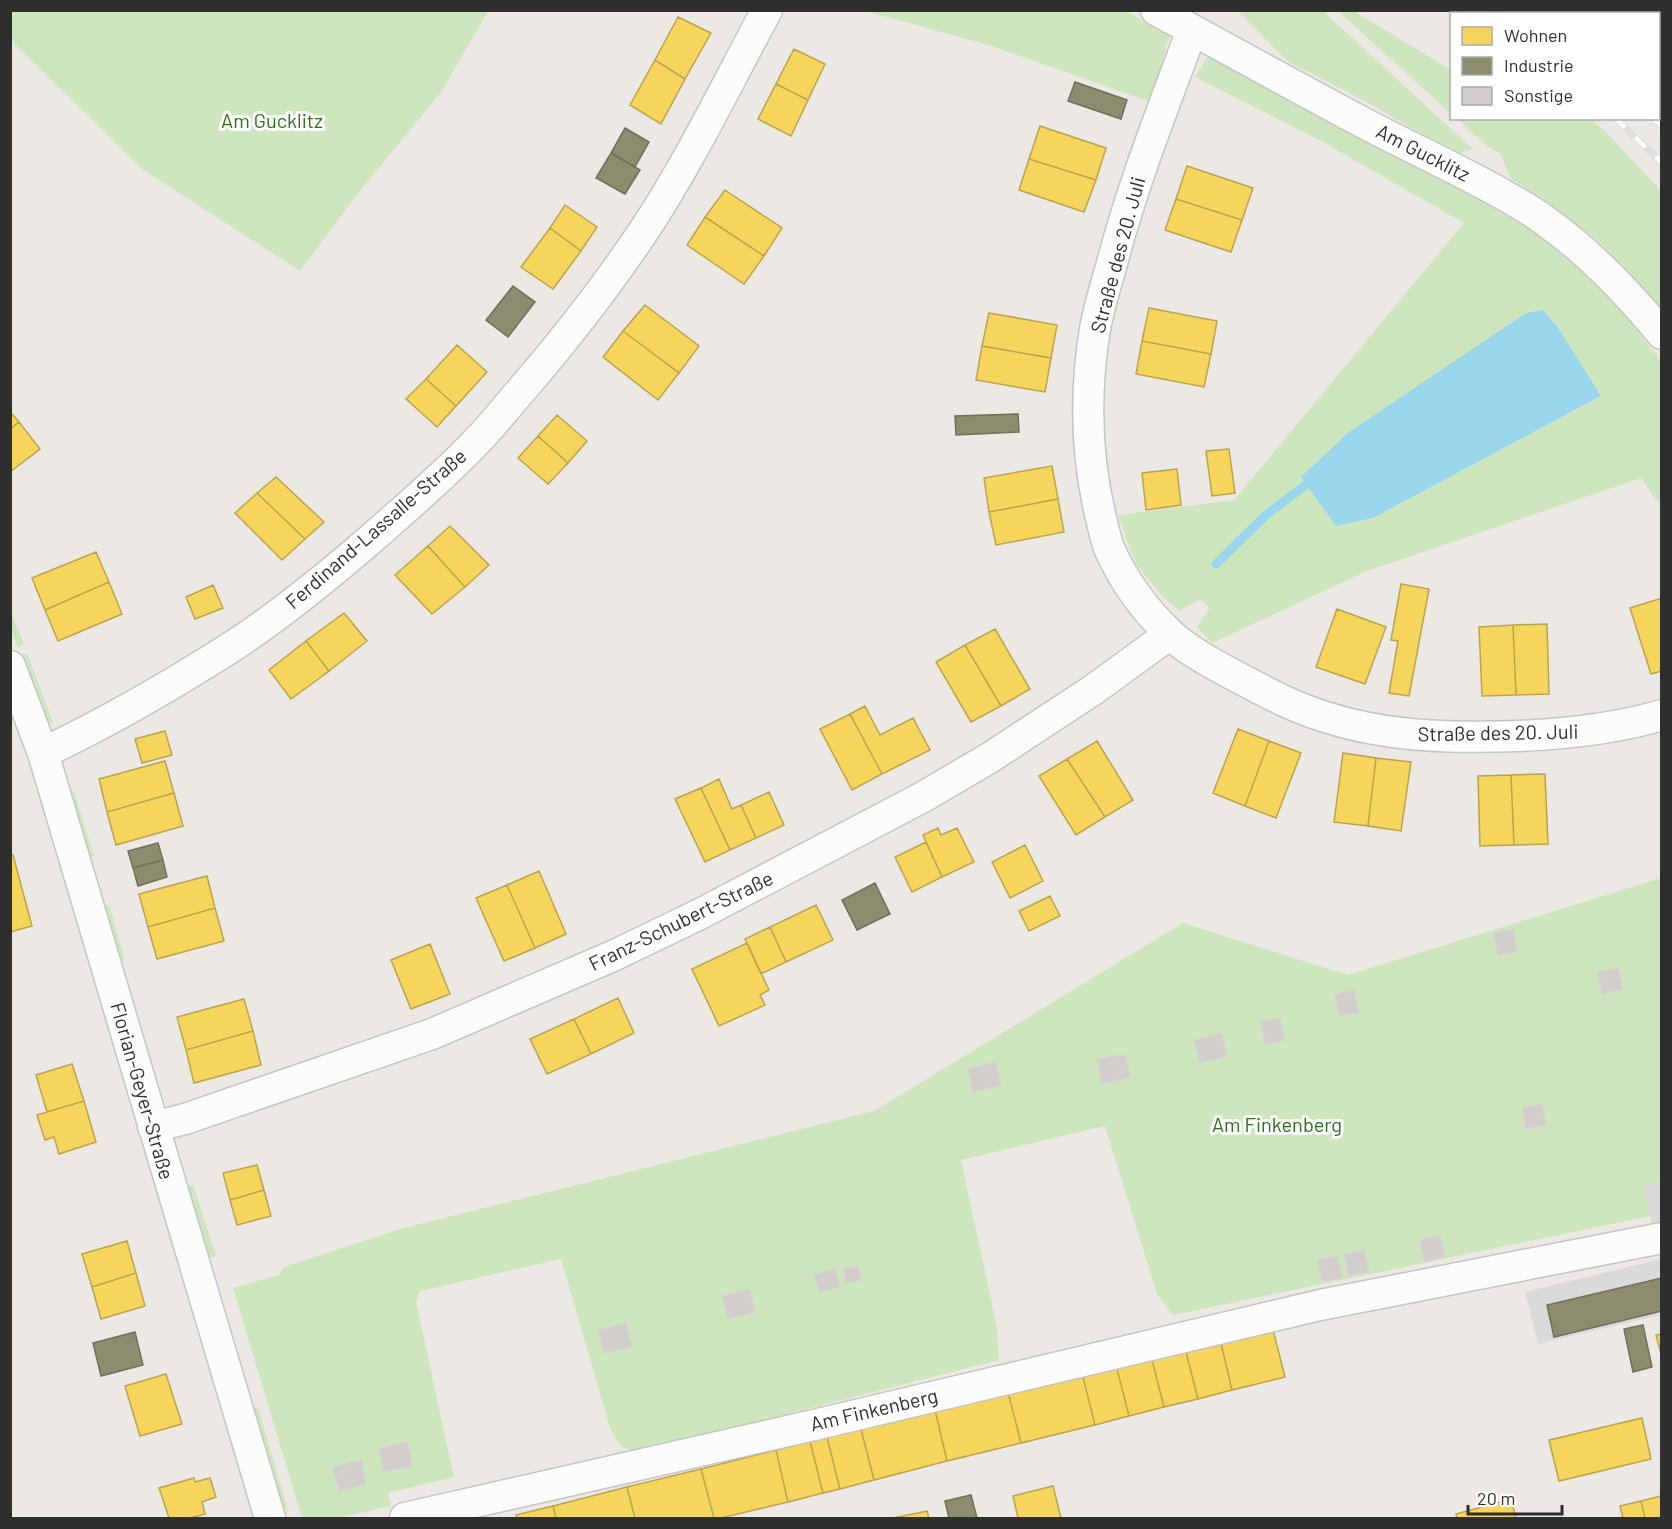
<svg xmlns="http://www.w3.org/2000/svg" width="1672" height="1529" viewBox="0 0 1672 1529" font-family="Barlow,sans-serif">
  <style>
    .industrial { fill: #dcd9db }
    .green { fill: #cee6be; fill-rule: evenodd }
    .water { fill: #99d6ec }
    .homes { fill: #f6d55c; stroke: #baa34e; stroke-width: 1.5 }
    .industry { fill: #8c8c6e; stroke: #70705b; stroke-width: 1.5 }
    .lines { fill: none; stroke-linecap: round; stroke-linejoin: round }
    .stream { stroke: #99d6ec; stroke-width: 9 }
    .building { fill: #d1cecb; stroke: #d7d4d0; stroke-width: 1.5 }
    .minor-casing { stroke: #c5c4c5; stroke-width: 33 }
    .minor { stroke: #fcfcfb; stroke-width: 30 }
    .rail-casing { stroke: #dfdfe1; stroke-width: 7 }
    .rail { stroke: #fff; stroke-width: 4.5; stroke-dasharray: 14; stroke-linecap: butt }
    .labels { text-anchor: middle; stroke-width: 6; stroke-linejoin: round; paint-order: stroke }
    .park-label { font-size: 20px; fill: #2c6e1b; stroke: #fff }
    .street-label { font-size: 20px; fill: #2e2e2e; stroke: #fff }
  </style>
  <rect width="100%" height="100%" fill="#ece8e4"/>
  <path class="industrial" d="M1661 1182V1228L1653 1230 1644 1186Z
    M1661 1259V1315L1538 1344 1525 1292Z"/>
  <path class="green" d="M10 11 11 10 488 11 442 91 359 192 300 271 142 169 14 43 11 38Z
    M865 11H1125L1171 35 1166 46 1153 103 992 46Z
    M1238 11H1323L1473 149 1457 154 1359 98 1287 61Z
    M1338 11H1354L1451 70V114Z
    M1210 53 1511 216 1548 243 1596 284 1626 316 1661 361V503L1654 497 1641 478 1367 571 1212 643 1197 627 1210 608 1200 599 1179 611 1164 598 1138 567 1130 550 1118 515 1234 500 1464 223 1321 141 1195 77ZM1543 310 1557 325 1600 397 1373 518 1336 526 1302 477Z
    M1457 119H1590L1607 133 1661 191V318L1601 243 1539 196 1510 178 1501 154 1487 146Z
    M11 613 24 644 18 648 11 630Z
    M27 653 53 722 48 724 22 655Z
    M74 791 94 856 87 859 67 794Z
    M1661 878 1662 1182 1644 1186 1650 1216 1173 1315 1157 1294 1105 1126 961 1160 997 1327 999 1360 635 1453 620 1445 611 1431 561 1259 420 1291 416 1302 454 1477 388 1493 391 1506 337 1518H302L233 1288 279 1275 284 1267 400 1229 874 1111 1183 923 1348 975Z
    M109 905 125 960 117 962 101 907Z
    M193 1185 216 1256 208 1259 185 1188Z
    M258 1407 289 1514 280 1501 252 1408Z"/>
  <path class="water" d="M1543 310 1557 326 1601 396 1373 518 1336 526 1301 477 1349 432 1526 313Z"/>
  <path class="homes" d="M678 17 711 33 685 79 655 60Z
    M794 49 825 64 808 100 776 84Z
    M655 60 685 79 661 124 630 105Z
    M776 84 808 100 791 136 758 119Z
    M1040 126 1106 148 1096 180 1029 159Z
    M1029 159 1096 180 1084 212 1019 190Z
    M1187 166 1253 188 1242 220 1176 199Z
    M725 190 782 228 764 256 705 217Z
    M1176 199 1242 220 1231 252 1165 230Z
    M565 205 597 227 581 251 550 228Z
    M705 217 764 256 744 284 687 245Z
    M550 228 581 251 553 289 521 267Z
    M645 305 699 346 679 373 623 331Z
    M1149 308 1217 321 1211 354 1142 341Z
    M989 313 1057 325 1051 358 982 346Z
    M623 331 679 373 658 400 603 357Z
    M1142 341 1211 354 1204 387 1136 374Z
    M457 345 487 372 456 406 426 379Z
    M982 346 1051 358 1045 392 976 380Z
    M426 379 456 406 437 427 406 399Z
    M10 412 19 422 10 429Z
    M557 415 587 441 568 463 538 436Z
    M19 422 40 449 10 472V429Z
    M538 436 568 463 548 484 518 458Z
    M1229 449 1235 493 1212 496 1206 451Z
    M1052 466 1058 499 989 512 984 478Z
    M1177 469 1181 505 1146 510 1142 473Z
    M276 477 324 522 305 539 257 493Z
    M257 493 305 539 282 560 235 513Z
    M1058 499 1064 532 996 545 989 512Z
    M450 526 489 565 465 587 428 546Z
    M428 546 465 587 432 614 395 575Z
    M96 552 109 582 45 610 32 578Z
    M109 582 122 614 58 641 45 610Z
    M1401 584 1429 589 1409 696 1389 693 1398 641 1391 640Z
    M213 585 223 608 195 619 186 597Z
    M1662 598V671L1651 674 1630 608Z
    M1337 609 1386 627 1365 684 1316 667Z
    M344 613 367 641 329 671 306 641Z
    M1547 624 1549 694 1516 695 1513 625Z
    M1513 625 1516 695 1482 696 1479 627Z
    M995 629 1030 689 1001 706 965 645Z
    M306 641 329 671 291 699 269 670Z
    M965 645 1001 706 971 722 936 662Z
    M865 706 880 735 913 718 930 750 882 774 850 714Z
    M850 714 882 774 852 790 820 729Z
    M1238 729 1269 741 1245 806 1213 793Z
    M165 731 172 755 142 763 135 739Z
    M1097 741 1133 800 1105 817 1067 759Z
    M1269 741 1301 753 1276 818 1245 806Z
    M1343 753 1376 758 1368 826 1334 822Z
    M1376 758 1411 762 1401 831 1368 826Z
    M1067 759 1105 817 1076 835 1039 776Z
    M165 761 174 793 107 812 99 779Z
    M1545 774 1548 844 1514 845 1511 775Z
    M1511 775 1514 845 1480 846 1478 776Z
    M719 779 732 809 741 805 756 838 730 850 701 788Z
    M701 788 730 850 705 862 675 799Z
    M769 792 784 825 756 838 741 805Z
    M174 793 183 826 116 845 107 812Z
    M938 828 941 835 957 828 974 862 942 877 923 835Z
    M926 842 942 877 912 892 895 857Z
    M1025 845 1043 881 1010 898 992 862Z
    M10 855H13L32 926 10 932Z
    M539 871 566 934 535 948 507 885Z
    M207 876 215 908 148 927 139 894Z
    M507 885 535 948 504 961 476 898Z
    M1050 896 1060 916 1029 931 1019 911Z
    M816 905 833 940 786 962 770 927Z
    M215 908 224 941 157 959 148 927Z
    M770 927 786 962 761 974 745 939Z
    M747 943 769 990 760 995 765 1005 719 1026 692 969Z
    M430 944 450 994 411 1009 391 960Z
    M618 998 634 1033 591 1054 574 1019Z
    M244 999 253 1031 186 1050 177 1017Z
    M574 1019 591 1054 547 1074 530 1039Z
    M253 1031 261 1065 194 1083 186 1050Z
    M72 1064 84 1101 47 1112 36 1075Z
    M84 1101 96 1142 59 1154 54 1137 45 1140 37 1115Z
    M257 1165 264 1190 230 1200 223 1173Z
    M264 1190 271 1216 237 1225 230 1200Z
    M127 1241 136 1273 92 1287 82 1254Z
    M136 1273 145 1306 101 1319 92 1287Z
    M1272 1326 1285 1377 1232 1390 1220 1339Z
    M1662 1334V1354H1661L1656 1335Z
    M1220 1339 1232 1390 1198 1399 1185 1348Z
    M1185 1348 1198 1399 1164 1407 1151 1356Z
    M1151 1356 1164 1407 1129 1416 1116 1365Z
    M1116 1365 1129 1416 1095 1425 1082 1373Z
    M1082 1373 1095 1425 1021 1443 1008 1392Z
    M166 1374 182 1424 140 1436 125 1386Z
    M1008 1392 1021 1443 947 1461 935 1410Z
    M935 1410 947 1461 874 1480 861 1429Z
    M1642 1418 1651 1459 1559 1481 1549 1440Z
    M861 1429 874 1480 840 1489 827 1437Z
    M827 1437 840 1489 823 1493 810 1441Z
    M810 1441 823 1493 788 1502 776 1450Z
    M776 1450 788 1502 721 1518H714L701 1469Z
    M701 1469 714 1518H635L627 1487Z
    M194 1478 195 1482 210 1478 216 1497 202 1502 205 1514 190 1518H169L159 1488Z
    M1053 1486 1061 1518H1018L1013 1496Z
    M627 1487 635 1518H556L553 1506Z
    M1661 1496 1662 1518H1645L1641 1501Z
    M1511 1499 1516 1518H1457L1456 1514Z
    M1641 1501 1645 1518H1623L1620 1506Z
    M553 1506 556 1518H517L516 1515Z
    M927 1511 929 1518H893Z"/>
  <path class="industry" d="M1075 82 1127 100 1121 119 1068 101Z
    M625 128 649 142 635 167 611 153Z
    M611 153 640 170 625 194 596 178Z
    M513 286 535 302 508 337 486 320Z
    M1018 414 1019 432 956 435 955 416Z
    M158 843 163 860 133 868 128 851Z
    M163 860 167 877 138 886 133 868Z
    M875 883 890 914 857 930 842 900Z
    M1662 1278V1311L1554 1337 1547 1305Z
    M1643 1325 1652 1367 1633 1372 1624 1329Z
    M135 1332 143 1365 101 1376 93 1343Z
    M971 1495 977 1518H949L945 1501Z"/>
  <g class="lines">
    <path class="stream" d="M1216 564 1266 515 1307 484"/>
  </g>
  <path class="building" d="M1513 929 1517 951 1498 955 1493 933Z
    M1618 968 1623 989 1602 994 1598 972Z
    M1354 990 1359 1012 1339 1016 1335 995Z
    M1280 1018 1285 1040 1265 1044 1261 1022Z
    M1222 1033 1227 1056 1200 1063 1194 1040Z
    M1125 1054 1130 1077 1102 1084 1097 1060Z
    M996 1062 1001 1085 973 1092 968 1069Z
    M1542 1104 1546 1125 1526 1129 1522 1108Z
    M1440 1236 1445 1257 1425 1262 1420 1240Z
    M1364 1250 1369 1272 1349 1276 1344 1254Z
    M1338 1256 1342 1278 1322 1282 1318 1260Z
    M858 1266 861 1280 846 1283 843 1269Z
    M835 1269 840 1287 819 1292 814 1275Z
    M750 1289 755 1312 728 1319 722 1296Z
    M626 1323 632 1347 604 1353 598 1330Z
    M407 1442 412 1465 384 1472 379 1449Z
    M361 1460 366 1484 339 1491 333 1467Z"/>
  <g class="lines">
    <defs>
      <path id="minor" d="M1156 10C1224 47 1292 85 1360 121 1407 146 1456 168 1502 194 1518 203 1534 212 1548 223 1590 253 1629 294 1662 334
        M1192 30C1163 108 1132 186 1111 267 1105 287 1099 308 1095 329 1085 390 1086 454 1100 514 1103 525 1105 537 1109 548 1123 580 1144 609 1169 633 1183 647 1200 656 1217 666 1239 678 1261 690 1284 701 1360 736 1436 739 1518 736 1566 734 1615 729 1662 715
        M10 666 43 753 270 1518
        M43 753C108 722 172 685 233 646 282 614 327 577 371 539 407 507 444 476 477 441 492 426 505 409 519 393 564 341 607 286 645 229 691 159 727 84 767 10
        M153 1127 185 1119 432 1034 615 955 700 914 923 797 991 757 1093 690 1170 634
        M405 1518 814 1425 1320 1305 1662 1238"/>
    </defs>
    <use href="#minor" class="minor-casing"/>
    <use href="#minor" class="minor"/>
    <defs>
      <path id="rail" d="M1479 10 1483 14
        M1527 10 1531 14
        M1615 118 1662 163
        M1653 118 1662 127"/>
    </defs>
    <use href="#rail" class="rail-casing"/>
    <use href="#rail" class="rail"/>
  </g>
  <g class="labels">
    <g class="park-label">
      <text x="272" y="128">Am Gucklitz</text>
      <text x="1277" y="1132">Am Finkenberg</text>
    </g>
    <g class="street-label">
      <text transform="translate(1423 153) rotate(27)" y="7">Am Gucklitz</text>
      <text transform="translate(1118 255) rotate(-75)" y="7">Straße des 20. Juli</text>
      <text transform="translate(376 529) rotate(-41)" y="7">Ferdinand-Lassalle-Straße</text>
      <text transform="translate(1498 733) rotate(-1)" y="7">Straße des 20. Juli</text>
      <text transform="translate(681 921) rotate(-26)" y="7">Franz-Schubert-Straße</text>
      <text transform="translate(142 1091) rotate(74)" y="7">Florian-Geyer-Straße</text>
      <text transform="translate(874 1410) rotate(-13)" y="7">Am Finkenberg</text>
    </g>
  </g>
  <rect width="1672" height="1529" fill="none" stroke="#2e2e2e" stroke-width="24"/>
  <rect x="1450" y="12" width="210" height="108" fill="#ffffff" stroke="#ababab" stroke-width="1.5"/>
  <rect x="1462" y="27" width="30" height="18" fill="#f6d55c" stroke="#ababab" stroke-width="1.5"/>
  <text x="1504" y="42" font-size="18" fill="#2e2e2e">Wohnen</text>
  <rect x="1462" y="57" width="30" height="18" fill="#8c8c6e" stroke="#ababab" stroke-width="1.5"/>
  <text x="1504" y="72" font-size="18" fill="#2e2e2e">Industrie</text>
  <rect x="1462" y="87" width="30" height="18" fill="#d1cecb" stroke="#ababab" stroke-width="1.5"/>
  <text x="1504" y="102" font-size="18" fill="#2e2e2e">Sonstige</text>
  <path d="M1468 1505v9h94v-9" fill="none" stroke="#2e2e2e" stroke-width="3"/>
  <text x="1477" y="1505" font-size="18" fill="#2e2e2e" stroke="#ffffff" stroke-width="4.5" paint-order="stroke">20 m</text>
</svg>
